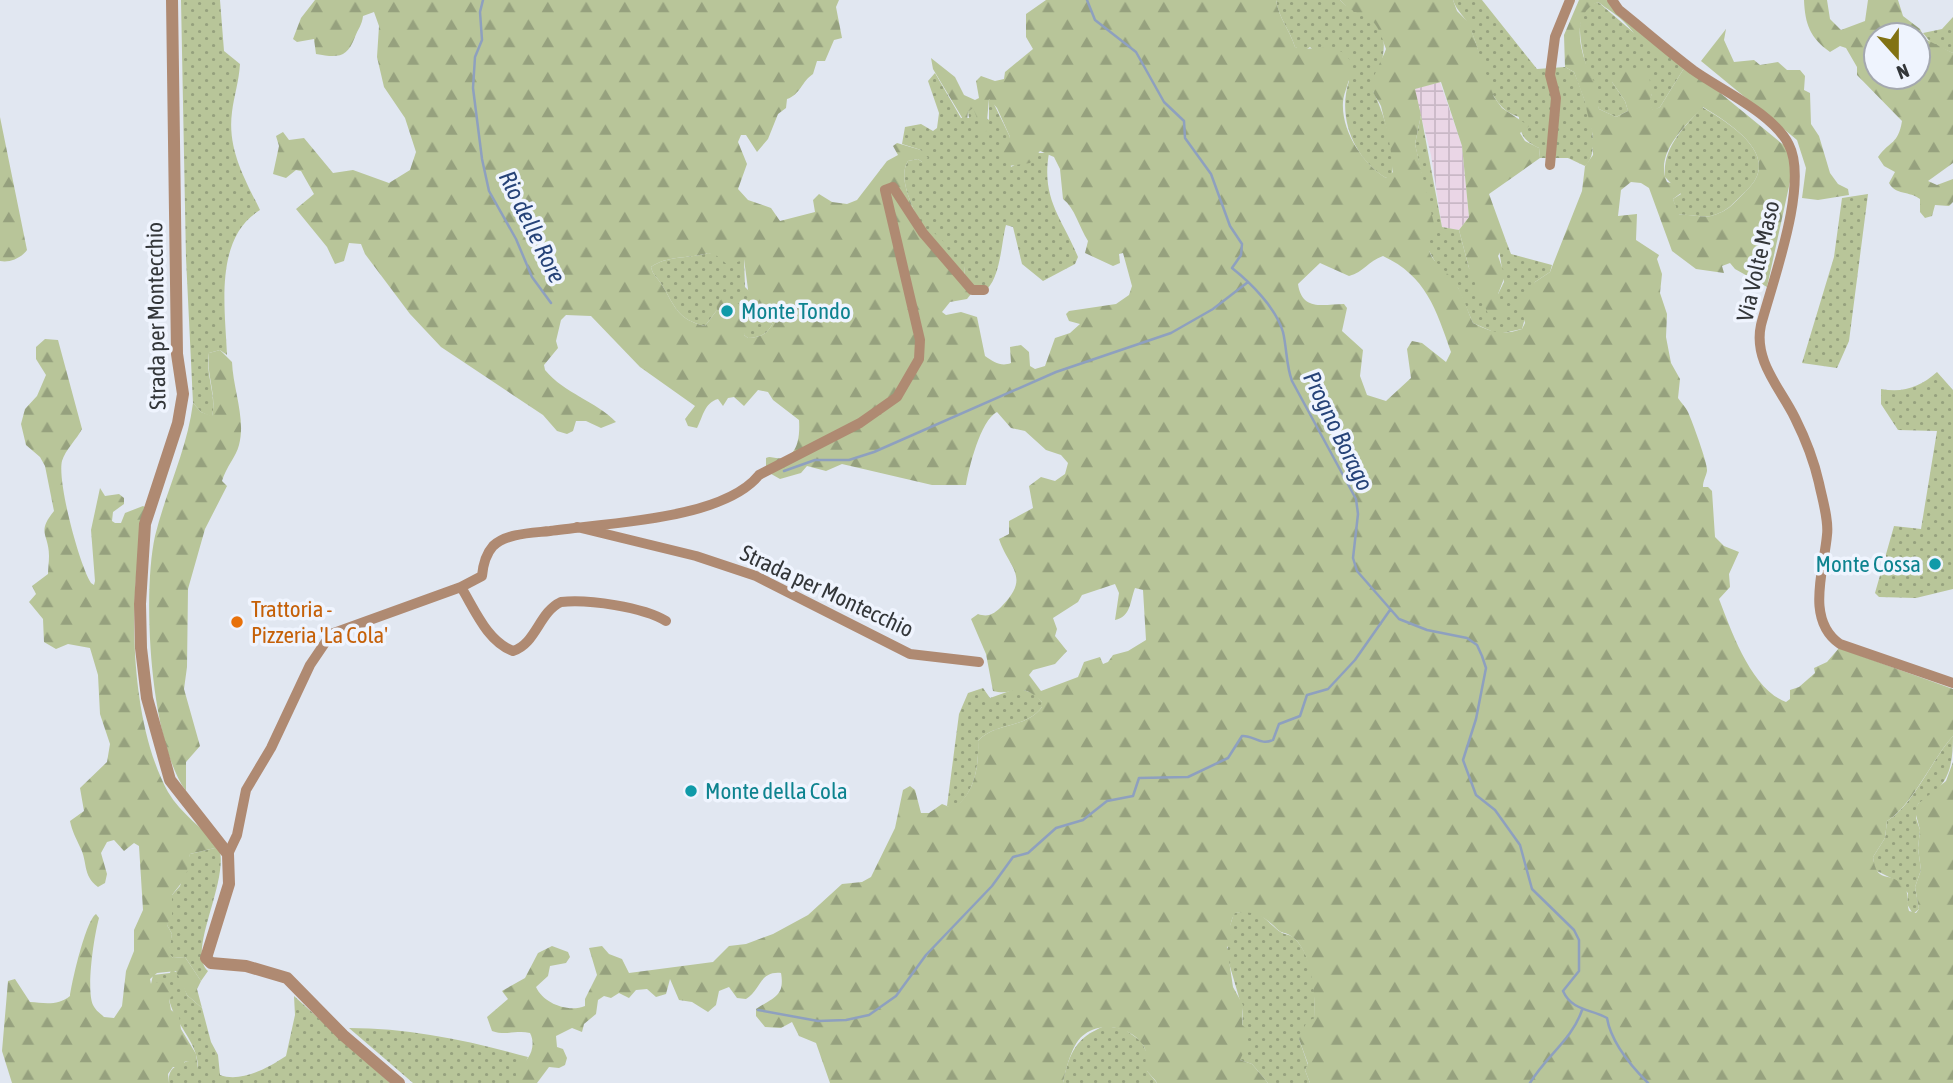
<svg xmlns="http://www.w3.org/2000/svg" width="1953" height="1083" viewBox="0 0 1953 1083" font-family="'Asap Condensed',sans-serif">
  <style>
    .industrial { fill: url(#industrial-grid) }
    .grass { fill: url(#grass-dots) }
    .forest { fill: url(#forest-firs); fill-rule: evenodd }
    .lines { fill: none; stroke-linecap: round; stroke-linejoin: round }
    .stream { stroke: #8ea0bf; stroke-width: 2.5 }
    .minor { stroke: #af8a72; stroke-width: 10 }
    .tertiary { stroke: #af8a72; stroke-width: 12 }
    .culture-dot { fill: #0f9aa8; stroke: #eff4fe; stroke-width: 2.5 }
    .food-dot { fill: #e8710a; stroke: #eff4fe; stroke-width: 2.5 }
    .labels { text-anchor: middle; stroke-width: 7; stroke-linejoin: round; paint-order: stroke }
    .street-label { font-size: 23px; fill: #333639; stroke: #eff4fe }
    .culture-label { font-size: 23px; fill: #0d838f; stroke: #eff4fe; text-anchor: start }
    .food-label { font-size: 23px; fill: #c56008; stroke: #eff4fe; text-anchor: start }
    .water-label { font-size: 24px; font-style: italic; fill: #264378; stroke: #eff4fe }
  </style>
  <defs>
    <pattern id="industrial-grid" width="8" height="8" patternUnits="userSpaceOnUse" patternTransform="scale(1.75)"><rect width="8" height="8" fill="#ead6e6"/><path d="M0 4h8M4 0v8" fill="none" stroke="#c9b8c6"/></pattern>
    <pattern id="grass-dots" width="8" height="8" patternUnits="userSpaceOnUse" patternTransform="scale(1.75)"><rect width="8" height="8" fill="#b8c599"/><path d="M2 2h.1M6 6h.1" fill="none" stroke="#96a17e" stroke-width="1.8" stroke-linecap="round"/></pattern>
    <pattern id="forest-firs" width="22" height="20" patternUnits="userSpaceOnUse" patternTransform="scale(1.75)"><rect width="22" height="20" fill="#b8c599"/><path d="M5 1l3.5 6h-7zM16 11l3.5 6h-7z" fill="#96a17e"/></pattern>
  </defs>
  <rect width="100%" height="100%" fill="#e1e7f1"/>
  <path class="industrial" d="M1440 82 1462 146 1469 217 1459 230 1442 227 1431 155 1414 89Z"/>
  <path class="grass" d="M181 0H220L224 51 240 64C239 81 234 96 232 112 227 149 245 179 260 210 214 238 225 307 227 355L220 350 209 353C205 375 217 395 212 417L201 412 193 403 186 258Z
    M1276 0H1340C1348 9 1353 8 1363 13 1397 28 1381 65 1373 91 1382 109 1399 157 1391 176L1386 178C1354 158 1337 118 1349 81L1310 47 1304 51 1295 47C1290 30 1279 19 1276 0Z
    M1453 0H1482L1537 69 1565 67 1574 72C1583 94 1605 148 1585 166L1568 158H1540L1539 148C1523 140 1520 135 1519 117 1483 106 1484 57 1470 28 1466 17 1457 12 1453 0Z
    M1598 2 1633 32 1686 65 1660 107 1653 111 1648 102 1652 94 1612 82 1625 101 1628 111 1616 117 1599 109C1593 87 1571 30 1584 11 1587 6 1593 4 1598 2Z
    M1953 17V53L1932 44 1923 33 1942 29Z
    M935 73 961 118H969L968 112 973 107 989 120V99L992 100 1010 137 1007 142 1011 167 1036 153H1049C1041 199 1062 218 1078 257L1075 264 1043 281 1022 264 1013 227 1006 225C1001 243 1001 280 983 293L964 279 965 266 960 271 927 232 922 231C916 210 896 180 908 161L918 159 922 162 921 150 902 144 905 127 921 124 933 131 937 128 939 113 928 81Z
    M1702 107C1729 123 1784 156 1746 191 1733 203 1729 211 1711 216 1702 218 1689 214 1678 215L1673 199 1681 194 1665 177C1662 147 1685 127 1702 107Z
    M1421 115 1442 227 1459 230 1469 268 1498 294 1504 282 1499 249 1506 241 1511 254 1552 265 1550 272 1535 282 1522 329 1498 334 1473 323 1458 288 1438 267 1428 249V204L1415 144Z
    M1868 194 1849 341 1837 368 1802 363 1834 257 1842 198Z
    M708 253 744 259 745 287 764 306 774 320C769 334 761 337 748 338L744 335 747 315 739 317 717 310 705 326C677 319 676 308 662 285 658 278 653 276 651 267 668 255 688 259 708 253Z
    M1937 372 1953 390V589L1916 598 1879 597 1875 593 1894 526 1921 529 1937 431 1898 430 1881 404V389C1904 393 1920 387 1937 372Z
    M983 688 990 698 1018 688 1035 694 1042 702V707C1026 729 995 722 978 741 979 765 975 796 952 809L947 806 959 714 968 693Z
    M1953 736C1953 769 1948 787 1918 804L1916 818 1920 830 1918 848 1921 870 1915 887 1919 909 1913 914 1907 904 1908 893 1893 879 1875 870 1873 857 1885 838 1887 821C1913 806 1932 759 1953 736Z
    M219 847C230 881 186 952 208 971L201 981 185 957 173 958 168 953 172 934 167 925 172 895 180 886 190 854Z
    M1248 911C1261 911 1269 924 1279 931 1284 935 1290 934 1294 938 1314 957 1315 992 1315 1018L1299 1039 1308 1065 1305 1070 1310 1083H1268L1252 1064 1240 1060 1243 1011 1226 953 1231 937 1228 932 1234 913Z
    M171 970 179 973 187 995 202 1008 211 1042 218 1055 220 1075C241 1083 268 1068 286 1056L295 1015 294 996 390 1083H169C168 1068 175 1066 188 1061L198 1068C198 1041 174 1024 169 999L151 984 153 975 170 973Z
    M1105 1026 1124 1029 1141 1041 1147 1053V1071L1157 1083H1063C1069 1053 1076 1037 1105 1026Z
    M349 1028C410 1028 470 1041 528 1057L516 1083H413Z"/>
  <path class="forest" d="M315 0H839L836 7 842 38 834 40 825 61H817L813 74C802 81 800 95 787 99L786 108 778 114 768 139 757 152 746 135H741L738 142 747 164 738 189 748 200 771 208 780 221 815 212 813 200 819 194 832 202 847 204 857 200 887 161 898 155 893 146 897 143 921 150 928 158 922 162 918 159 908 161C896 180 916 210 922 231L931 230 943 241 960 271 961 265 965 266 964 279 971 294 967 299 950 302 942 312 946 315 961 312 977 317 985 356C994 362 1001 367 1011 363L1010 347 1021 345 1029 352 1030 366 1035 369 1045 366 1055 338 1070 333 1080 324 1069 321 1066 314 1069 311 1116 304 1129 295 1132 286 1123 253 1119 254 1120 263 1113 266 1085 253 1088 241C1079 227 1075 208 1063 199L1060 169 1054 157 1040 151 1030 163 1008 166 1000 145 1010 137 997 108 989 99 986 132 982 131 973 108 968 112 967 121H964L933 69 931 58 955 77 964 95 975 100 979 98 976 81 981 76 995 81 1004 79 1005 72 1033 49 1026 37V14L1046 0H1276C1279 19 1290 30 1295 47 1309 52 1326 43 1342 52 1361 64 1344 87 1343 102 1341 131 1363 164 1386 178L1393 172C1392 149 1386 127 1381 106 1379 101 1374 96 1373 91 1370 77 1382 61 1386 49 1372 3 1363 25 1340 0H1453L1457 11 1469 23 1494 97 1502 108 1529 126 1520 133 1525 141 1539 148 1540 158 1489 194 1506 241 1498 256 1505 276 1498 294 1505 314 1497 317 1488 314 1469 268 1459 230 1469 217 1462 146 1441 82 1415 89 1421 115 1415 144 1435 228C1418 258 1440 261 1455 283 1463 294 1467 310 1473 323 1491 332 1502 336 1522 329L1525 323 1520 303 1535 282 1550 272 1582 191 1585 166 1593 155V136L1584 99 1574 72 1565 67 1564 35 1579 0H1613L1675 57C1649 57 1641 40 1626 24 1618 15 1607 9 1598 2 1570 14 1580 51 1590 74 1592 80 1596 82 1598 88 1600 96 1597 101 1599 109L1616 117 1628 111 1625 101 1612 82 1623 67 1631 70 1638 67 1649 76 1652 94 1649 102 1653 110 1660 107 1686 65 1786 147 1793 168 1767 287 1735 269 1730 263 1722 266 1724 273 1696 269 1672 251 1649 188 1641 183 1631 182 1621 190 1618 216 1637 214 1636 240 1659 255 1657 259 1662 274 1660 293 1667 314 1666 337 1671 363 1680 379 1678 398C1681 403 1686 407 1688 412 1692 421 1708 464 1707 471 1706 477 1703 480 1703 487H1708L1712 491 1715 537 1724 546 1739 552 1729 574 1730 587 1719 599C1731 630 1751 689 1786 702L1790 699V690L1799 687 1815 673 1814 668 1827 662 1839 648 1953 689V736C1932 759 1913 805 1887 821L1885 838 1873 857C1877 885 1888 870 1903 885 1910 892 1906 902 1909 911L1916 913 1919 909 1915 887 1921 870 1918 848 1920 830 1915 811 1918 804 1946 781 1953 762V1083H1310L1305 1070 1308 1064 1299 1039 1307 1021 1315 1018C1315 996 1312 949 1291 936 1286 932 1282 934 1277 929 1264 916 1253 910 1235 913 1228 925 1230 932 1233 944L1227 947 1233 987 1243 1005 1242 1025 1247 1029 1245 1049 1240 1060 1252 1064 1268 1083H1157C1155 1079 1149 1074 1147 1071 1143 1064 1149 1053 1143 1045 1131 1027 1102 1021 1085 1034 1072 1042 1066 1069 1063 1083H830L816 1043 799 1036 792 1022 781 1028 765 1027 756 1016V1009C774 997 785 996 781 973 759 971 761 990 746 999L737 998 729 987 719 991 716 1005 708 1012 692 1002 679 1000 670 979 666 994 656 997 647 989 636 990 629 998 619 993 611 998 604 996 598 1000 596 1014 584 1024 582 1032 572 1028 556 1036 557 1047 563 1049 567 1058 565 1065 559 1068 549 1067 537 1083H516V1067C529 1063 537 1046 530 1033 516 1030 506 1036 492 1031L487 1017 508 999 502 991 525 978 538 953 552 946 568 952 570 957 566 963 550 966 548 976 536 987C543 1003 568 1013 585 1006V999L597 975 589 948 602 946 609 954 622 959 629 973 713 962 729 946 746 944 773 934 808 915 842 884 862 882 871 877 895 828 903 790 910 786 915 790 921 813H929L942 804 952 808C975 796 979 765 978 741 995 722 1026 729 1042 707V702C1020 679 1015 697 993 691L986 654 971 619 978 614C989 618 995 613 1002 606 1031 576 1009 569 999 539L1009 534V521L1033 508 1029 486 1041 477 1055 481 1065 474 1068 463 1061 455 1046 450 1025 431 1011 428 997 412C980 421 969 468 966 485H932L842 464 826 471 807 466 801 473 780 479 766 471V458C770 456 773 458 776 458 799 461 800 434 799 420L773 400 768 392 758 390 744 406 734 397 728 398 723 406 718 399C704 403 703 417 697 428L688 426 685 419 695 406 640 367 591 316 566 315 561 320 556 341 558 348 544 365 545 370C565 394 596 401 616 422L601 428 586 421H576L573 431 567 434 557 431 543 415 441 347 410 314 365 254 361 244 349 243 344 261 335 264 327 247 296 209 314 194 301 171 296 170 286 178 273 174 279 146 276 136 283 132 289 140 304 138 333 173 353 170 389 183 410 170 416 152 405 118 384 87 377 57 379 26 374 12 363 16C362 25 358 29 355 37 347 58 338 58 316 54L314 39 297 42 293 39 301 18ZM1703 107C1729 123 1784 156 1746 191 1734 203 1729 211 1711 216 1702 218 1689 214 1679 215L1673 199 1681 193 1678 185 1667 182C1654 153 1686 125 1703 107ZM708 253 717 256 729 266 744 259 749 297 764 306 774 320C769 334 761 337 748 338L744 335 750 323 748 315 739 317V304L727 297 716 302 717 310 705 326C677 319 676 308 662 285 658 278 653 276 651 267 668 255 688 259 708 253ZM1383 256C1426 276 1436 309 1451 352L1446 362 1422 343 1412 341 1407 349 1411 378 1386 401 1367 395 1360 376 1363 350 1342 331 1347 308 1344 304C1324 304 1302 312 1298 284L1320 263 1349 276C1364 272 1368 261 1383 256ZM1115 584 1119 593 1115 620C1131 617 1130 601 1135 588L1143 590 1146 640 1128 651 1113 655 1108 662 1103 664 1100 657 1084 662 1078 677 1041 691 1029 675 1033 670 1055 664 1067 651 1055 636 1057 629 1053 618 1078 602 1082 595Z
    M1804 0H1827L1830 19 1841 30 1865 21 1868 0H1898L1903 16 1920 29 1925 39 1953 53V163L1928 181 1937 185 1953 179V202L1949 206 1935 205 1932 216 1925 218 1920 212V199C1910 191 1895 195 1889 183L1895 172 1884 166 1878 157C1890 140 1898 145 1902 121L1857 75V67L1846 48 1840 46 1830 52C1810 38 1805 24 1804 0ZM1876 35H1918V77H1876Z
    M1726 29 1724 40 1734 62 1754 60 1760 65 1778 62 1787 70H1800L1805 76 1804 90 1810 93 1811 124 1819 136 1830 173 1838 184 1848 189 1849 195 1818 200 1802 198 1806 168 1797 140 1701 61Z
    M0 117 27 250C21 258 10 263 0 261Z
    M45 339 58 340 82 429C77 439 65 450 62 461 57 481 79 564 91 583L94 585 95 581 91 530 100 488 105 496 119 494 124 498V504L113 512 112 521 115 523H121L125 513 143 506 147 508C127 587 128 719 168 792 181 814 203 828 219 847L190 854 186 877 172 895V915L167 925 172 934 169 953 173 958 185 957 201 981 197 989 202 1008 187 995 176 971 157 973 150 979 151 984C161 980 172 982 176 992L169 999 171 1010 179 1016 181 1029 196 1054 198 1069H192L188 1061 184 1062V1067H173L168 1074 169 1083H12L2 1051 8 981 15 979 30 1002C44 1003 58 1006 70 996 72 981 86 920 96 914L99 918C94 936 86 989 93 1005 96 1011 100 1013 104 1017L114 1018 122 1006 126 971 134 951V930L143 910 139 846 134 843 124 851 114 840 107 842 101 853 107 874 105 883 98 887C82 875 88 862 80 847 76 838 72 831 70 821L84 811 80 788 107 762 110 744 100 714 98 675 90 648 68 644 56 649 44 642 43 619 29 602 36 594 32 586 48 574C48 568 49 562 49 556 49 534 36 533 54 511L45 466 40 457 26 445 21 424 25 409 37 396 46 375 36 359V347Z
    M220 350 232 362C233 389 246 419 239 445 236 457 226 467 222 481L227 486 205 529 188 589 187 667 184 689 200 746 186 762V791C150 742 142 595 155 536 166 491 187 450 193 403L201 412 212 416C217 395 206 375 209 353Z"/>
  <g class="lines">
    <path class="stream" d="M483 0 480 12 482 40 475 57 473 88 482 159 489 191 516 239 532 277 551 303
      M1087 0 1095 20 1136 52 1164 102 1184 121 1185 138 1211 174 1230 226 1242 244 1241 255 1232 268C1251 283 1276 308 1283 332 1287 349 1286 365 1292 381L1356 499 1358 514 1353 558 1357 571 1399 619 1427 630 1467 638 1477 645 1482 656 1486 668 1476 719 1463 760 1476 795 1495 810 1520 845 1532 889 1574 930 1579 940V971L1563 991C1572 1011 1591 1009 1607 1018 1611 1042 1631 1066 1648 1083
      M784 471 815 460H849L874 452 1056 372 1171 333 1213 309 1248 282
      M758 1010 818 1021 846 1020 869 1015 896 996 926 955 992 886 1013 857 1028 853 1056 828 1083 820 1107 801 1133 796 1139 778 1188 777 1228 758 1242 736C1253 735 1261 746 1273 740L1279 724 1300 716 1307 695 1328 689 1355 660 1390 610
      M1530 1083C1546 1056 1572 1040 1582 1010"/>
    <path class="minor" d="M1612 0 1619 10C1644 30 1668 51 1693 70 1721 90 1774 114 1789 145 1809 184 1772 283 1761 325 1753 361 1781 389 1795 418 1805 438 1814 461 1819 483 1822 498 1829 520 1827 535 1824 570 1805 620 1840 644L1953 683
      M1550 165 1556 98 1550 75 1555 37 1570 0
      M577 527 696 556 756 576 910 654 979 662
      M461 587C475 610 487 641 513 651 536 644 539 612 561 602 588 599 643 607 666 621
      M228 854 237 835 246 790 271 748 310 665 331 634 461 587 482 576C483 565 485 555 493 546 507 533 532 533 550 531 605 523 723 520 759 475L860 423 897 397 919 359 920 340 885 190 893 187 923 233 972 290H984"/>
    <path class="tertiary" d="M172 0 177 354 183 394 178 423 145 524 140 604 141 648 147 698 170 780 228 854 229 884 206 958 211 963 246 966 287 978 343 1035 399 1083"/>
  </g>
  <g class="culture-dot">
    <circle cx="727" cy="311" r="7"/>
    <circle cx="1935" cy="564" r="7"/>
    <circle cx="691" cy="791" r="7"/>
  </g>
  <circle class="food-dot" cx="237" cy="622" r="7"/>
  <g class="labels">
    <g class="street-label">
      <text transform="translate(1758 261) rotate(-77)" y="8">Via Volte Maso</text>
      <text transform="translate(156 316) rotate(-91)" y="8">Strada per Montecchio</text>
      <text transform="translate(827 591) rotate(25)" y="8">Strada per Montecchio</text>
    </g>
    <g class="culture-label">
      <text x="741" y="319">Monte Tondo</text>
      <text x="1921" y="572" text-anchor="end">Monte Cossa</text>
      <text x="705" y="799">Monte della Cola</text>
    </g>
    <g class="food-label">
      <text x="251" y="617">Trattoria -<tspan x="251" dy="26">Pizzeria 'La Cola'</tspan></text>
    </g>
    <g class="water-label">
      <text transform="translate(532 227) rotate(64)" y="8">Rio delle Rore</text>
      <text transform="translate(1338 431) rotate(64)" y="8">Progno Borago</text>
    </g>
  </g>
  <g transform="translate(1897 56) rotate(159)"><circle r="33" fill="#eff4fe" stroke="#a4a8af" stroke-width="2"/>
  <path d="M0-5L12 26L0 18L-12 26Z" fill="#827213"/>
  <text y="-10" font-size="19" font-weight="bold" text-anchor="middle" fill="#333639">N</text>
  </g>
</svg>
